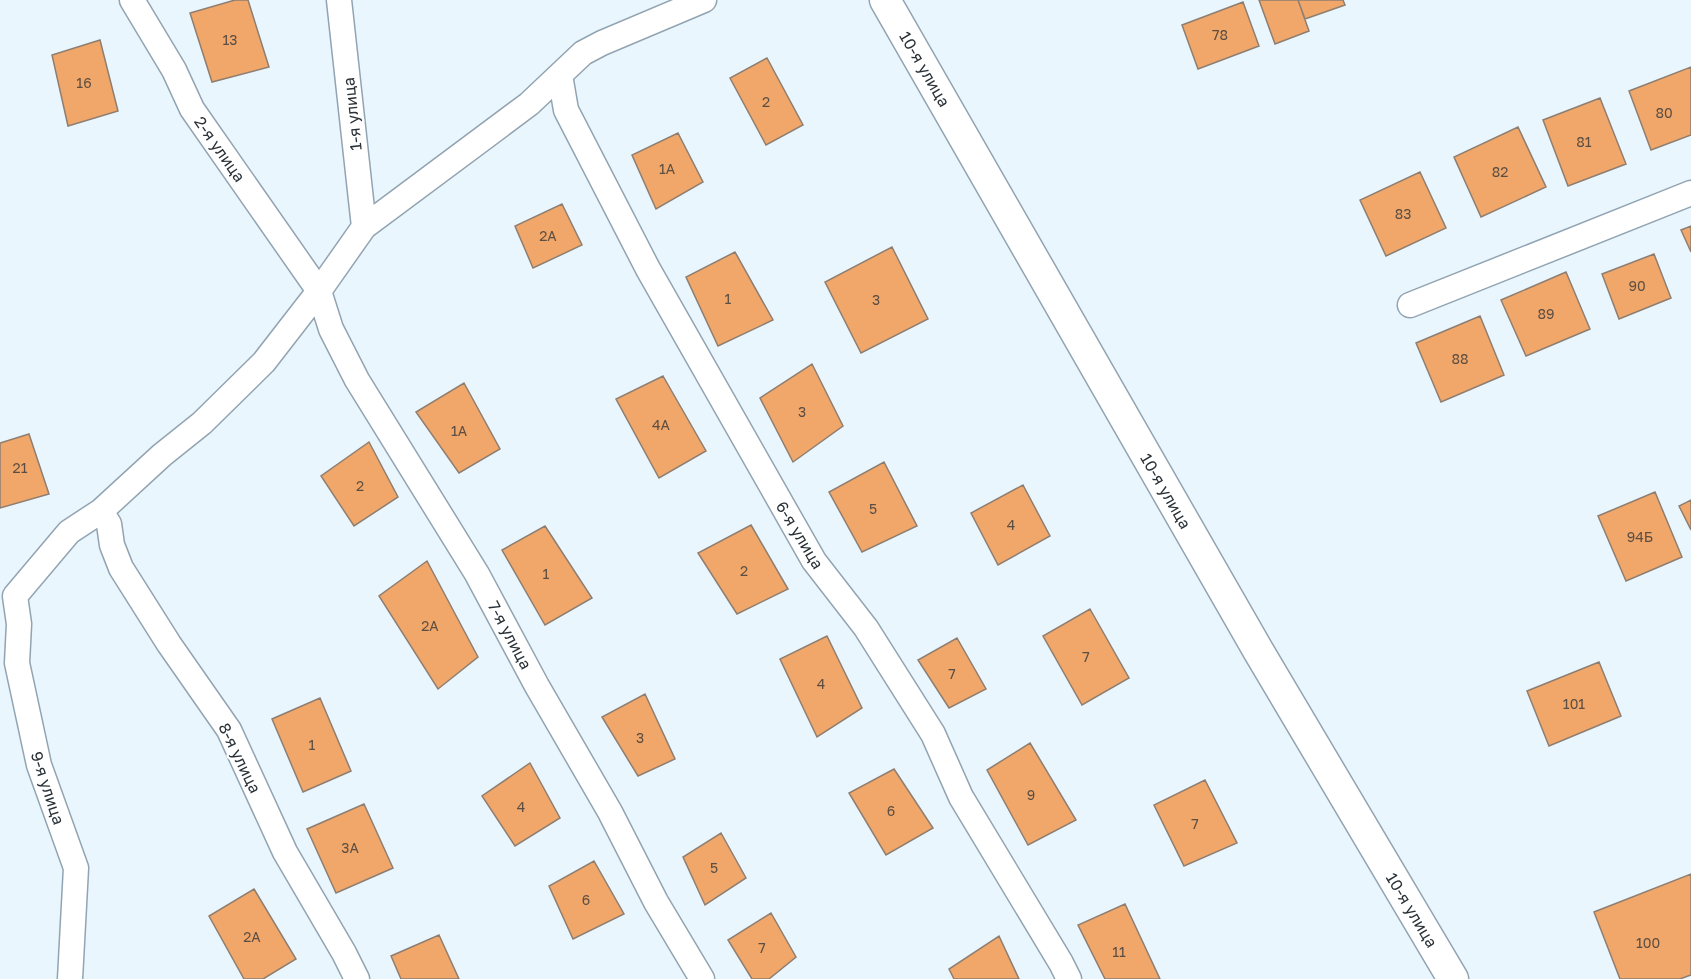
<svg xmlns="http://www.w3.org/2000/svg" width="1691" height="979" viewBox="0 0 1691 979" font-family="'Golos Text',sans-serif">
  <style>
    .building { fill: #f0a769; stroke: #8e7e71; stroke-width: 1.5 }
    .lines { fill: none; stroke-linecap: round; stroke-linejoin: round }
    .minor-casing { stroke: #92a4b1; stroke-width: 27 }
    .tertiary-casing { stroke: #92a4b1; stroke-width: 33 }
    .minor { stroke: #fff; stroke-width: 24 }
    .tertiary { stroke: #fff; stroke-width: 30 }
    .labels { text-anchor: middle; stroke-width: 4.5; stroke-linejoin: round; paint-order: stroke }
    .number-label { font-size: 14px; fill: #5c4e43 }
    .street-label { font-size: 16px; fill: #2a3136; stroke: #fff }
  </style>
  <rect width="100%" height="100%" fill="#eaf6fe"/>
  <path class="building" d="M235 0H248L269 67 212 82 190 13Z
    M1259 0H1298L1309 31 1275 44Z
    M1298 0H1343L1345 5 1305 19Z
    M1243 2 1259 46 1198 69 1182 25Z
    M100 40 118 111 68 126 52 55Z
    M767 58 803 125 766 145 730 78Z
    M1691 67V135L1651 150 1629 91Z
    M1600 98 1626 164 1568 186 1543 120Z
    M1518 127 1546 187 1481 217 1454 157Z
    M678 133 703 182 656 209 632 155Z
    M1420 172 1446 228 1386 256 1360 200Z
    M562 204 582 245 533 268 515 226Z
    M1691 226V252L1681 230Z
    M892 247 928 319 861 353 825 282Z
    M735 252 773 320 718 346 686 277Z
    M1654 254 1671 298 1619 319 1602 274Z
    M1566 272 1590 329 1526 356 1501 300Z
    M1480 316 1504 375 1441 402 1416 343Z
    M812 364 843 426 793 462 760 398Z
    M663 376 706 451 659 478 616 399Z
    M464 383 500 449 459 473 416 412Z
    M29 434 49 494 0 508V443Z
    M369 442 398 497 354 526 321 476Z
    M884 462 917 526 862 552 829 492Z
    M1023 485 1050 536 998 565 971 513Z
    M1655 492 1682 557 1626 581 1598 516Z
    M1691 500V530L1679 506Z
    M751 525 788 589 737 614 698 553Z
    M545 526 592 598 545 625 502 550Z
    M427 561 478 657 438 689 379 596Z
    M1090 609 1129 678 1082 705 1043 636Z
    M827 636 862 708 817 737 780 659Z
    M957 638 986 689 949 708 918 660Z
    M1599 662 1621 716 1549 746 1527 691Z
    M645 694 675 759 638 776 602 717Z
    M320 698 351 771 303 792 272 719Z
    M1030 743 1076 820 1028 845 987 770Z
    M530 763 560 818 515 846 482 796Z
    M894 769 933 828 886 855 849 793Z
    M1205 780 1237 843 1184 866 1154 805Z
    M364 804 393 868 336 893 307 829Z
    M721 833 746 878 705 905 683 857Z
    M594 861 624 914 573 939 549 886Z
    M1691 874V975L1680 979H1620L1594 912Z
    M254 889 296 959 263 979H244L209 916Z
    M1125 904 1160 979H1105L1078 925Z
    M771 913 796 957 769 979H752L728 940Z
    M439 935 459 979H401L391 956Z
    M999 936 1019 979H954L949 969Z"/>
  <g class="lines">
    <defs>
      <path id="minor" d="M132 0 174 70 192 109 319 291 331 329 357 380 477 574 537 686 610 812 656 902 702 979
        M339 0 364 227
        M560 75 566 110 648 269 814 561 866 628 933 734 961 797 1061 963 1069 979
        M1410 305 1691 193
        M101 511 109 524 112 545 121 568 169 644 229 730 285 852 344 953 357 979
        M15 596 69 532 101 511 162 455 202 423 264 362 319 291 364 227 529 104 583 53 602 43 704 0
        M15 596 19 624 17 663 39 765 76 868 70 979"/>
      <path id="tertiary" d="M885 0 1259 652 1453 979"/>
    </defs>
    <use href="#minor" class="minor-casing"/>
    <use href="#tertiary" class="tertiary-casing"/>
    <use href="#minor" class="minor"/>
    <use href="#tertiary" class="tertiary"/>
  </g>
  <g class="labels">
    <g class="number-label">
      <text x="1220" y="40">78</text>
      <text x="230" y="45">13</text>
      <text x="84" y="88">16</text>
      <text x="766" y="107">2</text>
      <text x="1664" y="118">80</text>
      <text x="1584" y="147">81</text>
      <text x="667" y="174">1А</text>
      <text x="1500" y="177">82</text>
      <text x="1403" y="219">83</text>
      <text x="548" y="241">2А</text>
      <text x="1637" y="291">90</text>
      <text x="728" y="304">1</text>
      <text x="876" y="305">3</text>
      <text x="1546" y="319">89</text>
      <text x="1460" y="364">88</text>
      <text x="802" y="417">3</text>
      <text x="661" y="430">4А</text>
      <text x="459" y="436">1А</text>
      <text x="20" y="473">21</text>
      <text x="360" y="491">2</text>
      <text x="873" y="514">5</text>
      <text x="1011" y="530">4</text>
      <text x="1640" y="542">94Б</text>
      <text x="744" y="576">2</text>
      <text x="546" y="579">1</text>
      <text x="430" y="631">2А</text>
      <text x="1086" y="662">7</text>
      <text x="952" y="679">7</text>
      <text x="821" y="689">4</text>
      <text x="1574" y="709">101</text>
      <text x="640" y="743">3</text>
      <text x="312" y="750">1</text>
      <text x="1031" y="800">9</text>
      <text x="521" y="812">4</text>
      <text x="891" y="816">6</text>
      <text x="1195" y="829">7</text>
      <text x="350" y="853">3А</text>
      <text x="714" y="873">5</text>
      <text x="586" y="905">6</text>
      <text x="252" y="942">2А</text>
      <text x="1648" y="948">100</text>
      <text x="762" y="953">7</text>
      <text x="1119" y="957">11</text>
    </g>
    <g class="street-label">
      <text transform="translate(925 69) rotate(60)" y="6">10-я улица</text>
      <text transform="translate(352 114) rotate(-96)" y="6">1-я улица</text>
      <text transform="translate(220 149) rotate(55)" y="6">2-я улица</text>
      <text transform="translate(1166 491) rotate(60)" y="6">10-я улица</text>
      <text transform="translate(800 535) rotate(59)" y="6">6-я улица</text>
      <text transform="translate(510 635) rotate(62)" y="6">7-я улица</text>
      <text transform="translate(240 758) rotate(64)" y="6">8-я улица</text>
      <text transform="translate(48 788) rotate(72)" y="6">9-я улица</text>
      <text transform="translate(1412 910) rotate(59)" y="6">10-я улица</text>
    </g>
  </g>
</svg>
